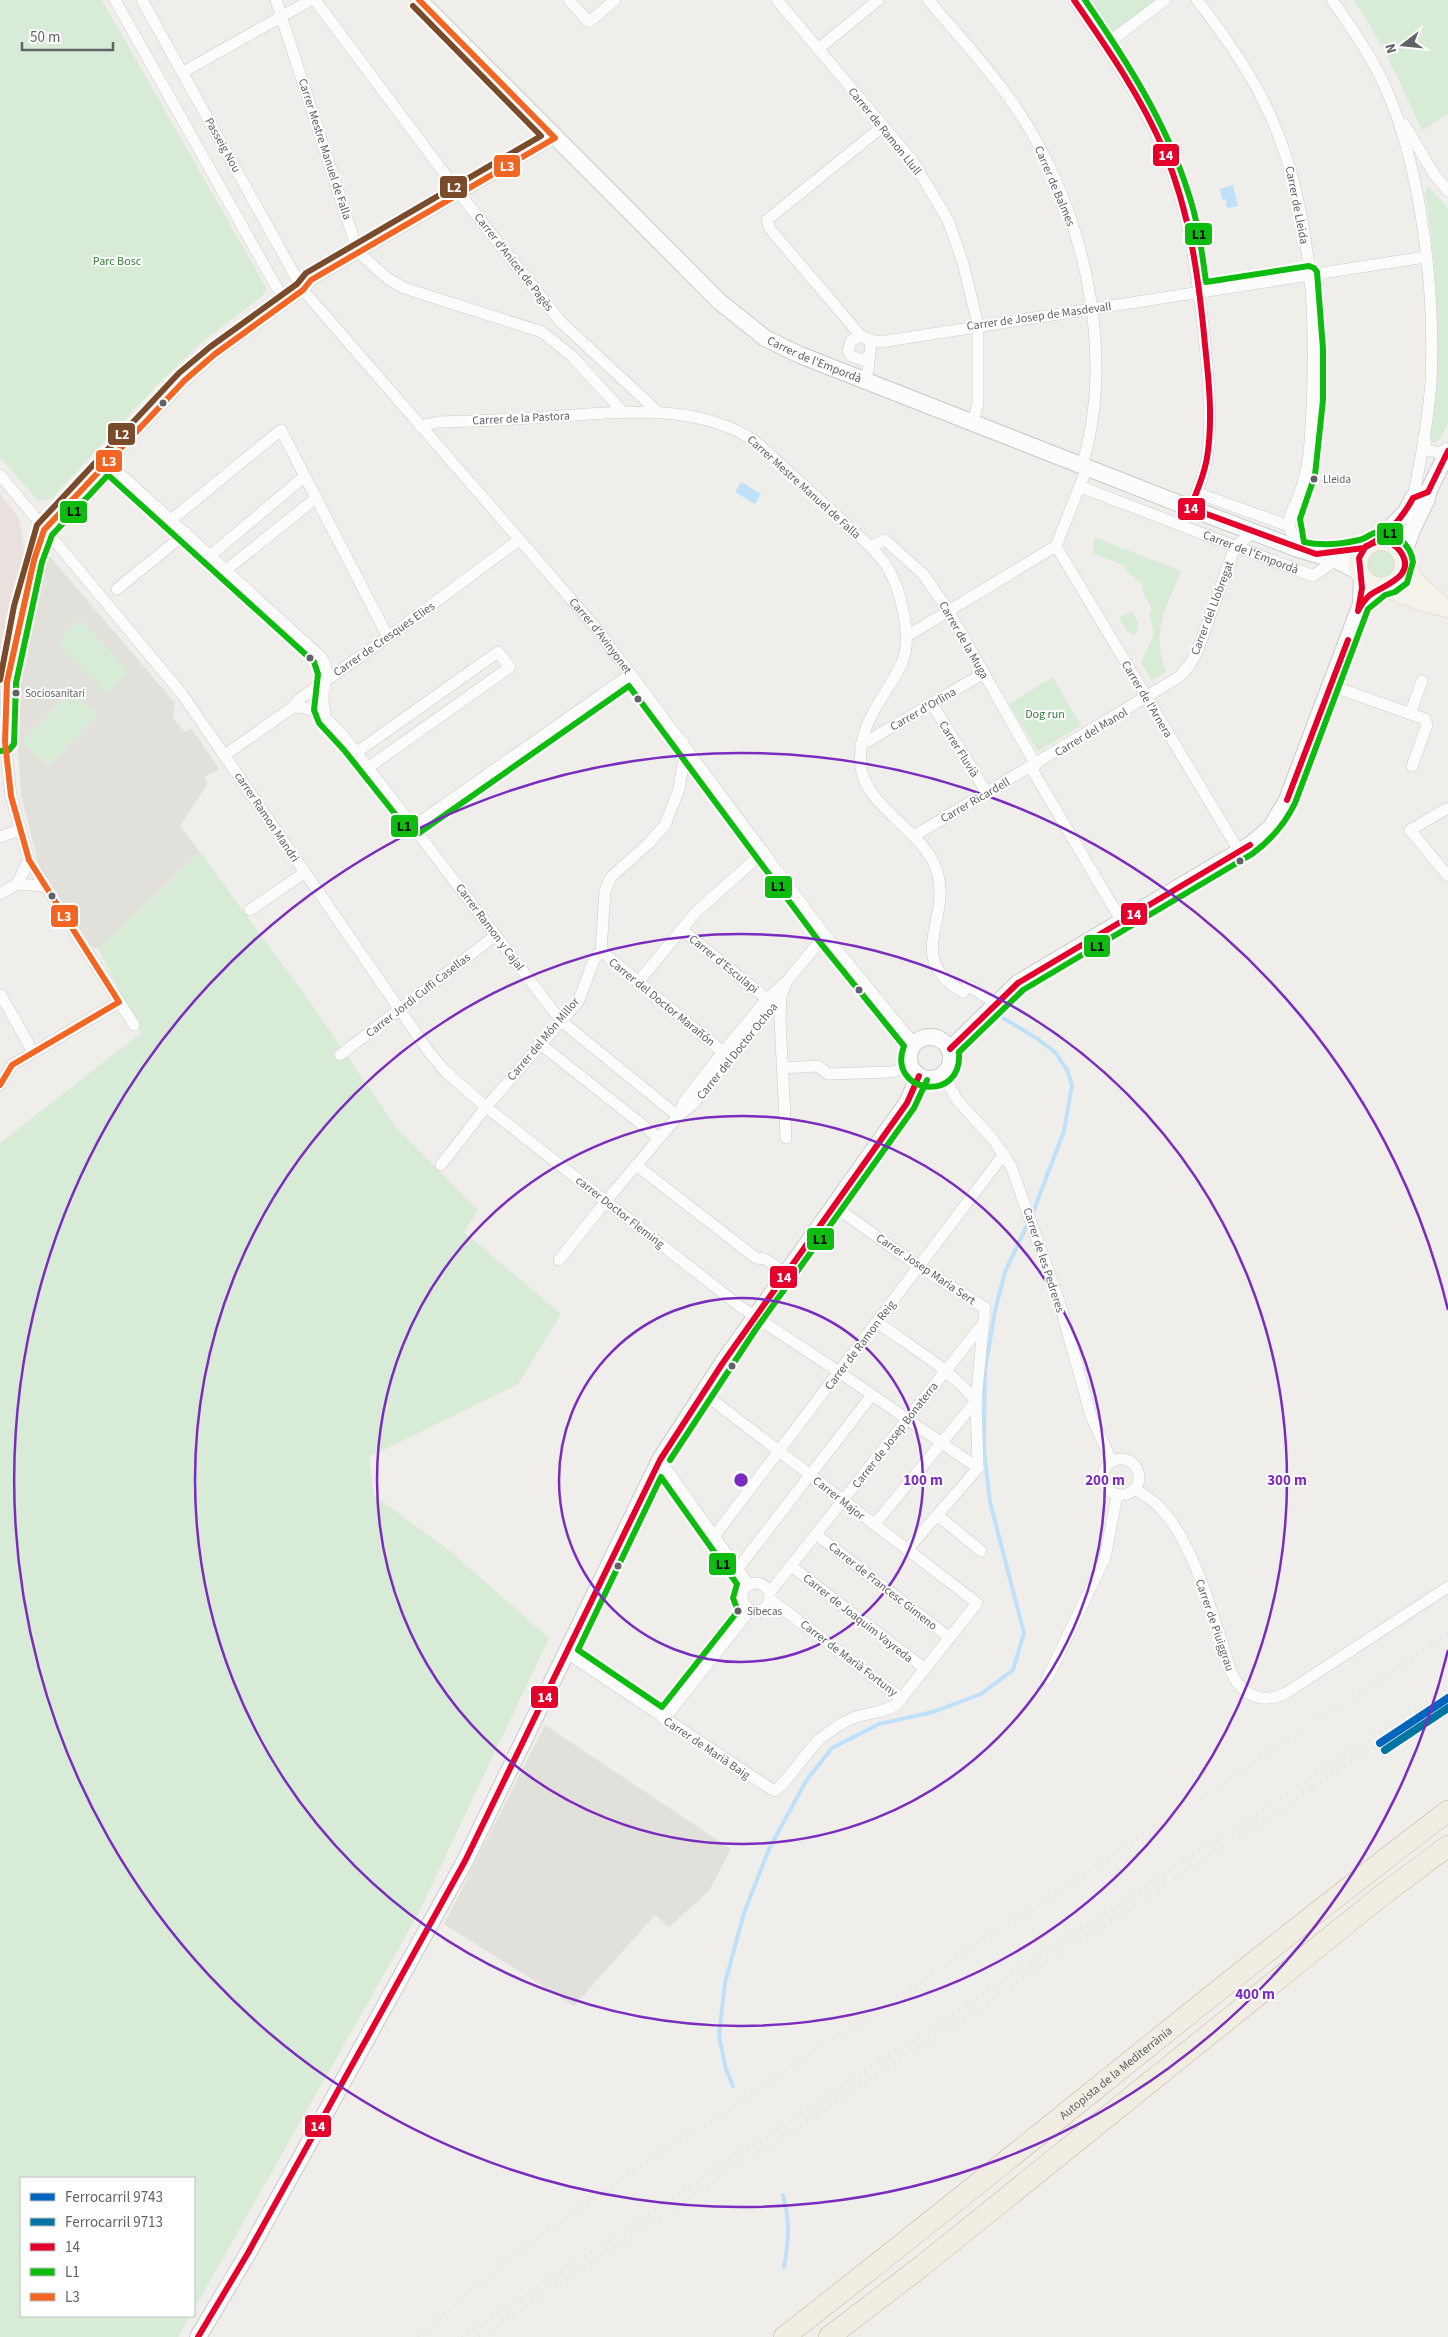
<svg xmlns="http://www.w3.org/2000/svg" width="1448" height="2337" viewBox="0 0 1448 2337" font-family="'Source Sans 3',sans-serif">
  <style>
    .education { fill: #e2e0da }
    .medical { fill: #eae0de }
    .green { fill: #d8ebd6 }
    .water { fill: #bfe0f9 }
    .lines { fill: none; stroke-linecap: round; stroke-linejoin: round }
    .stream { stroke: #bfe0f9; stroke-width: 4 }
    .street-casing { stroke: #cbcccc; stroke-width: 12 }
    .secondary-casing { stroke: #cacacb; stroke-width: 18 }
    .primary-casing { stroke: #d7ceb8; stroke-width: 20 }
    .highway-casing { stroke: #c8b996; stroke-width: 22 }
    .street { stroke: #fdfcfc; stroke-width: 11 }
    .secondary { stroke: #fdfcfc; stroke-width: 16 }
    .primary { stroke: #f4f2e9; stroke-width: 19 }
    .highway { stroke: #f0ede3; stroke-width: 21 }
    .rail { stroke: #e4e4e4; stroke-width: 4; stroke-dasharray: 1 6; stroke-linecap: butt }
    .bus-1-casing { stroke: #fff; stroke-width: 10 }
    .bus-2-casing { stroke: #fff; stroke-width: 10 }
    .bus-3-casing { stroke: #fff; stroke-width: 10 }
    .bus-4-casing { stroke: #fff; stroke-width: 10 }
    .bus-1 { stroke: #e4002b; stroke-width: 6 }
    .bus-2 { stroke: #0ebc10; stroke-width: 6 }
    .bus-3 { stroke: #f26522; stroke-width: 6 }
    .bus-4 { stroke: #7a4b2a; stroke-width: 6 }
    .rail-1-casing { stroke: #fff; stroke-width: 11 }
    .rail-2-casing { stroke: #fff; stroke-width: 11 }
    .rail-1 { stroke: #0065bd; stroke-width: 8 }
    .rail-2 { stroke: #0075a1; stroke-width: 8 }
    .ring { fill: none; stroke: #7b2cbf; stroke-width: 2.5 }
    .bus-dot { fill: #5f6368; stroke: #fff; stroke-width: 2 }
    .labels { text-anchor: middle; stroke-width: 4; stroke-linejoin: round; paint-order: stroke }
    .bus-label { font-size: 11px; fill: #5f6368; stroke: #fff; text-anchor: start }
    .street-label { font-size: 12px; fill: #5f6368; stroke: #fff }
    .park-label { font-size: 12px; fill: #348238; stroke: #fff }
    .centre { fill: #7b2cbf; stroke: #fff; stroke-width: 2.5 }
    .ring-label { font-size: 15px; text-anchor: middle; font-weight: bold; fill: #7b2cbf; stroke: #fff; stroke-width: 4; stroke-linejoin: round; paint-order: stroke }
    .line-badge { stroke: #fff; stroke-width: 2 }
    .badge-label { font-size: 14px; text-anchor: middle; font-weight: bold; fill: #fff }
    .pale-badge-label { font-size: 14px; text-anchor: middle; font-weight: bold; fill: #111 }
  </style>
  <rect width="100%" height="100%" fill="#efeeea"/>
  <path class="education" d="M46 552 175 703 173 718 185 732 192 729 219 769 204 777 208 783 180 826 200 852 98 949 93 948 39 866 21 795 16 716 17 687Z
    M545 1725 731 1849 709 1891 669 1927 655 1915 574 2006 444 1924Z"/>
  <path class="medical" d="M0 494 18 517 22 534 24 557 0 671Z"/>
  <path class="green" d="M0 0H102L267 289 262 296 200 344 157 385 51 499 38 501 0 457Z
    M1090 0H1158L1110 33 1088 4Z
    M1353 0H1448V113L1422 131C1402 86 1382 40 1353 0Z
    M1428 186 1448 208V423L1440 439 1434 443 1430 438C1441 355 1439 277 1425 194Z
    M1094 537 1181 571C1166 610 1151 630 1166 672L1152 681 1141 662 1154 635 1149 611 1152 610 1141 587 1143 585 1124 569 1125 566 1102 557V555H1093Z
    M1367 562a15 15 0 1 1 30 0a15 15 0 1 1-30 0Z
    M1132 611 1138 622 1137 633 1133 635 1127 631 1119 618Z
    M80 618 128 671 107 694 57 643Z
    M1053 677 1081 726 1038 751 1009 704Z
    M71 690 98 715 48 767 22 741Z
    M200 852 312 1005 396 1127 478 1210 464 1232 561 1314 518 1384 369 1457 374 1495 451 1552 549 1638 418 1914 194 2309V2178H21V2316H190L178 2337H0V1143L141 1033 98 949Z"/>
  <path class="water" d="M1233 185 1238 206 1227 208 1226 199 1222 200 1220 189Z
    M741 482 761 494 755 504 735 492Z"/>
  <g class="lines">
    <path class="stream" d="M1003 1018 1038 1039 1056 1053 1067 1070 1072 1085 1064 1131 1032 1215
      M733 2086 726 2069 719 2036 725 1983 744 1913 769 1849 806 1781 832 1748 879 1724 933 1712 981 1694 1013 1670 1024 1633 990 1502 984 1450 985 1370 995 1311 1005 1272 1029 1221
      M783 2195C790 2221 789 2241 784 2267"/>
    <defs>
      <g id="street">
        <path d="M115 0 277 288"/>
        <path id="s1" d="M142 0 303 290 597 629 825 935 914 1044"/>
        <path d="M276 0 358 252 387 278 404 288 542 332 571 355 623 412"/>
        <path d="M315 0 459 193 561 322 658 412"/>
        <path d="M569 0 589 22 615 0"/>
        <path d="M777 0 912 160 948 220 963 263 978 325V404L972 424"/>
        <path d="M928 0C956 32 985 64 1010 99 1081 198 1118 348 1082 466"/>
        <path d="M1074 0C1108 49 1141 97 1165 153 1189 209 1197 273 1204 334 1208 375 1213 417 1207 458 1204 476 1197 493 1190 508"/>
        <path d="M1197 0C1221 31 1244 63 1262 98 1315 202 1318 329 1310 443 1309 461 1305 479 1299 495 1295 506 1288 515 1290 527 1291 535 1295 542 1298 549"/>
        <path d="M1332 0C1354 31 1376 63 1390 98 1423 181 1435 293 1431 382 1428 421 1421 460 1413 498"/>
        <path d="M1105 45 1165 0"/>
        <path d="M818 49 878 0"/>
        <path d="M183 72 311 0"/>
        <path d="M1404 124 1434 174 1448 191"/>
        <path d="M861 336 770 229 767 220 882 127"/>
        <path d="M867 339 880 342 1425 257"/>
        <path d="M863 382 868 371 871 344 867 339 861 336 851 341 848 351 851 356 863 360 868 357"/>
        <path d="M420 426 438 422C479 421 519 419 560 416 626 412 697 403 755 441L871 547C877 554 883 560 888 568 901 591 913 638 902 663 885 698 856 725 861 767 866 807 921 830 935 866 956 917 901 956 963 992L968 985 995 1003"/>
        <path d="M1424 439 1427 450 1440 453 1448 448"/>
        <path d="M108 463 321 657C331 671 325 679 323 695 323 702 324 709 325 716"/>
        <path d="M0 475 182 694 429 1052 446 1072 486 1107 742 1308 839 1372 978 1468"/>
        <path id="s2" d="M1081 487 1313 576 1336 560"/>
        <path d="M1197 493 1289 526"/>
        <path d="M171 520 281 430 388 637"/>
        <path d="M1056 546 1239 851"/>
        <path d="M871 547 885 540 923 574 948 610 1036 765"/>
        <path d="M211 555 305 476"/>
        <path d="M226 570 316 498"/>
        <path d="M117 589 186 533"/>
        <path d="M907 636 1056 546 1087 468"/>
        <path d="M1332 686 1425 719 1427 725 1412 766"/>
        <path d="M932 704 987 793"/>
        <path d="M293 707C322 707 332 724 350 744L561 1021 678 1116"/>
        <path d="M1410 714 1422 681"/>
        <path d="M861 745 984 673"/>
        <path d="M357 752 498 652 510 667 369 767"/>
        <path d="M225 755 293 707 301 698 388 637 519 540"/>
        <path d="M1031 768 1121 920"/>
        <path d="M1448 808 1410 830 1448 876"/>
        <path d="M414 826 631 674"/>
        <path d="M914 836 1179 677 1189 666 1197 652 1235 547 1253 532"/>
        <path d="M0 837 19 830"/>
        <path d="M17 884 29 860"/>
        <path d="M0 894 17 884 43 886"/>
        <path d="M250 910 304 873"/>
        <path d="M681 929 767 999"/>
        <path d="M601 951 723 1052"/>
        <path d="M638 982 697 911 764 852"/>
        <path d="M1 995 33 1052"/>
        <path d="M781 996 780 1020 786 1138"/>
        <path d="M134 1025 29 860 11 796 5 742 7 682 34 560 44 530 185 380 215 354 303 290 311 280 555 138"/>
        <path d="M539 1043 659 1138"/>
        <path d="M340 1055 496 935"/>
        <path d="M783 1068 818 1066 828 1074 891 1072 911 1067"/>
        <path d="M944 1075 957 1100 992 1138 1011 1166 1059 1301 1091 1416 1112 1462"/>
        <path d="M0 1085 12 1065 119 1002"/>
        <path d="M679 1114 684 1102 723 1052 767 999 787 981 825 935"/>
        <path d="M441 1165 486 1107 578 1002 594 960 601 951 605 891 611 877 649 843 665 825 679 789 683 765V742"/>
        <path d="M636 1165 756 1258 765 1259 786 1273"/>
        <path d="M834 1206 918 1266 985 1308 976 1401 978 1468"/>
        <path d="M559 1260 606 1201 678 1116 693 1104 781 996 787 981"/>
        <circle cx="1121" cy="1477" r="18"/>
        <path d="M660 1460 748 1584"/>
        <path d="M1135 1489C1144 1495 1155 1501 1162 1510 1196 1546 1216 1627 1232 1674 1243 1697 1264 1704 1286 1693L1448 1587"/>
        <path d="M937 1515 981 1551"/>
        <path d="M874 1525 976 1401C949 1368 911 1347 877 1322"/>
        <path d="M715 1535 1004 1154"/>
        <path d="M817 1535 950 1638"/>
        <path d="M907 1550 978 1468"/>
        <path d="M791 1566 925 1669"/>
        <path d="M738 1568 872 1395"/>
        <circle cx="756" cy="1597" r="14"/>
        <path d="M770 1592 982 1325"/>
        <path d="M771 1600 902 1699"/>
        <path d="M567 1653 774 1791C784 1787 807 1750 820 1739 830 1731 841 1723 853 1718 868 1713 883 1713 897 1704L977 1603 702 1392"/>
        <path d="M1047 1679 1105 1558 1117 1495"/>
        <path d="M664 1719 750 1610"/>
      </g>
      <g id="secondary">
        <path id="s3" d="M419 0 720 302 765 338 800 355 1190 508 1298 549 1336 560 1360 572"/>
        <path d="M1377 541 1406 512 1413 498 1428 492"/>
        <path d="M1323 553 1364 548"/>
        <path d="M1403 555 1412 530 1427 499 1428 492 1448 451"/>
        <circle cx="930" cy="1058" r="21"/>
        <path d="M950 1049 1018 983 1250 845 1271 827 1287 800 1361 604 1362 576"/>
        <path d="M198 2337 248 2253 465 1861 660 1460 722 1364 907 1103 919 1076"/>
      </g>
      <path id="primary" d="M1358 564a23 23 0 1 1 46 0a23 23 0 1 1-46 0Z
        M1404 563 1417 584 1438 602
        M1384 587 1427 603 1448 608"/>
      <g id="highway">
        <path id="s4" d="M784 2337C1007 2164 1223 1982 1448 1811"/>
        <path d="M829 2337 923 2265 1381 1896 1448 1846"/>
      </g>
    </defs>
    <use href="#street" class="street-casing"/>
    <use href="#secondary" class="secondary-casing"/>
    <use href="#primary" class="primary-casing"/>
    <use href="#highway" class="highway-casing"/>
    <use href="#street" class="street"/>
    <use href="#secondary" class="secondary"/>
    <use href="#primary" class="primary"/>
    <use href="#highway" class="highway"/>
    <path class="rail" d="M418 2337 507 2261 596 2196 1448 1634
      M462 2337 1448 1687
      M479 2337 1380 1743"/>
    <defs>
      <path id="bus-1" d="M1074 0C1108 49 1142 98 1165 153 1190 213 1199 280 1205 345 1209 382 1213 421 1207 458 1204 475 1197 492 1190 508L1316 554 1364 548
        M1379 541C1387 541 1395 544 1400 551 1418 576 1384 585 1370 595 1364 600 1361 605 1358 611L1362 588 1359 558 1366 546Z
        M1364 548C1385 537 1402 519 1413 498L1428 492 1448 451
        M1287 800 1348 640
        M1287 800 1348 640
        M1018 983 1250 845
        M1018 983 1250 845
        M950 1049 1018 983
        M198 2337 248 2253 465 1861 660 1460 722 1364 907 1103 919 1076"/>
      <path id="bus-2" d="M0 751 9 750 14 744 16 683 42 562 52 535 108 475 314 662 318 674 314 710 319 723 344 750 411 834 419 833 629 686 818 940 904 1046C886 1093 963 1105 959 1052L1023 990 1252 854C1271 840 1285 824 1295 803L1368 609 1385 595 1395 592 1407 583 1413 562C1411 545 1392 527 1374 533 1369 535 1365 539 1359 540 1342 544 1321 546 1304 542L1300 519 1315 475 1323 400V349L1317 272 1314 268 1309 266 1206 282C1202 252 1198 221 1188 192 1166 122 1126 60 1085 0
        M670 1460 756 1329 914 1108 927 1080
        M661 1477 737 1584 733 1598 738 1611 662 1707 578 1650Z"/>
      <path id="bus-3" d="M0 1085 12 1065 119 1002 29 860 11 796 5 742 7 682 34 560 44 530 185 380 215 354 303 290 311 280 555 138 419 0"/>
      <path id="bus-4" d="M0 680 14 606 37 525 179 373 210 347 297 284 306 273 541 136 413 6"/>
    </defs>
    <use href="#bus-1" class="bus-1-casing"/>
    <use href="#bus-2" class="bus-2-casing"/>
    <use href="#bus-3" class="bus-3-casing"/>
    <use href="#bus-4" class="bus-4-casing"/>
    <use href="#bus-1" class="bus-1"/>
    <use href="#bus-2" class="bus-2"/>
    <use href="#bus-3" class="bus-3"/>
    <use href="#bus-4" class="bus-4"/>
    <defs>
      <path id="rail-1" d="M1380 1743 1448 1698"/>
      <path id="rail-2" d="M1385 1750 1448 1708"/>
    </defs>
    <use href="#rail-1" class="rail-1-casing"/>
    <use href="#rail-2" class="rail-2-casing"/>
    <use href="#rail-1" class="rail-1"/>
    <use href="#rail-2" class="rail-2"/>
  </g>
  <g class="ring">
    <circle cx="741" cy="1480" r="182"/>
    <circle cx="741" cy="1480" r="364"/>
    <circle cx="741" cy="1480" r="546"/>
    <path d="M1448 1650A727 727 0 1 1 1448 1310"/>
  </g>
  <g class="bus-dot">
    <circle cx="163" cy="403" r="4.5"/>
    <circle cx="1314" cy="479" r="4.5"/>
    <circle cx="310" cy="658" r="4.5"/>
    <circle cx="16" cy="693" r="4.5"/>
    <circle cx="638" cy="699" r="4.5"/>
    <circle cx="1240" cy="861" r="4.5"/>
    <circle cx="52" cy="896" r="4.5"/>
    <circle cx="859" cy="990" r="4.5"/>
    <circle cx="732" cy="1366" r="4.5"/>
    <circle cx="618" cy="1566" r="4.5"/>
    <circle cx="738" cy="1611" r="4.5"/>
  </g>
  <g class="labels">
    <g class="bus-label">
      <text x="1323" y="483">Lleida</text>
      <text x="25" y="697">Sociosanitari</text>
      <text x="747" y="1615">Sibecas</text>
    </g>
    <g class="street-label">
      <text transform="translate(885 131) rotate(51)" y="4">Carrer de Ramon Llull</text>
      <text transform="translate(223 145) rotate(61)" y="4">Passeig Nou</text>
      <text transform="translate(325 149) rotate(72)" y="4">Carrer Mestre Manuel de Falla</text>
      <text transform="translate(1055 186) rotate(67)" y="4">Carrer de Balmes</text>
      <text transform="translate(1297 205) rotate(79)" y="4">Carrer de Lleida</text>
      <text transform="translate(514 262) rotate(52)" y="4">Carrer d'Anicet de Pagès</text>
      <text transform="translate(1039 316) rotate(-8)" y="4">Carrer de Josep de Masdevall</text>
      <text dy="4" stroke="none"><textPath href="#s3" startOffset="538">Carrer de l'Empordà</textPath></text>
      <text transform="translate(521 418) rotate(-3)" y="4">Carrer de la Pastora</text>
      <text transform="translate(804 487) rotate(42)" y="4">Carrer Mestre Manuel de Falla</text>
      <text dy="4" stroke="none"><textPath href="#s2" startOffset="182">Carrer de l'Empordà</textPath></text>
      <text transform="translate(1212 608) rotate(-69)" y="4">Carrer del Llobregat</text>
      <text dy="4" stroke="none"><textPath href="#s1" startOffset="788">Carrer d'Avinyonet</textPath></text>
      <text transform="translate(384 639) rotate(-35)" y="4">Carrer de Cresques Elies</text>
      <text transform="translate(964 640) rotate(60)" y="4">Carrer de la Muga</text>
      <text transform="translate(1147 699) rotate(59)" y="4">Carrer de l'Arnera</text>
      <text transform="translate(923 709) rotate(-30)" y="4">Carrer d'Orlina</text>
      <text transform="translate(1091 732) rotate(-31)" y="4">Carrer del Manol</text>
      <text transform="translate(959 749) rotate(58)" y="4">Carrer Fluvià</text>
      <text transform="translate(975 800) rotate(-30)" y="4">Carrer Ricardell</text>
      <text transform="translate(267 817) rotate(56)" y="4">carrer Ramon Mandri</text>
      <text transform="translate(490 927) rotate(53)" y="4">Carrer Ramon y Cajal</text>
      <text transform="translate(724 964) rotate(39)" y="4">Carrer d'Esculapi</text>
      <text transform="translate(418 995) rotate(-38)" y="4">Carrer Jordi Cuffi Casellas</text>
      <text transform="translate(662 1002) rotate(39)" y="4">Carrer del Doctor Marañón</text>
      <text transform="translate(543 1039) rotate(-50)" y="4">Carrer del Món Millor</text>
      <text transform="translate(737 1051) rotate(-51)" y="4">Carrer del Doctor Ochoa</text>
      <text transform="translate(620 1212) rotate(38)" y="4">carrer Doctor Fleming</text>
      <text transform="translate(1044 1260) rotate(72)" y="4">Carrer de les Pedreres</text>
      <text transform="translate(926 1269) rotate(34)" y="4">Carrer Josep Maria Sert</text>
      <text transform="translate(860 1345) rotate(-53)" y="4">Carrer de Ramon Reig</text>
      <text transform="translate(895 1435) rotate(-52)" y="4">Carrer de Josep Bonaterra</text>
      <text transform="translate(839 1498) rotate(38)" y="4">Carrer Major</text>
      <text transform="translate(883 1586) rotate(38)" y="4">Carrer de Francesc Gimeno</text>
      <text transform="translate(858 1618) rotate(38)" y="4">Carrer de Joaquim Vayreda</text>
      <text transform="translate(1215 1625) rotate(71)" y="4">Carrer de Piuiggrau</text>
      <text transform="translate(849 1658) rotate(37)" y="4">Carrer de Marià Fortuny</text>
      <text transform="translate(707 1748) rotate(34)" y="4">Carrer de Marià Baig</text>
      <text dy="4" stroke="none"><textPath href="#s4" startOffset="424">Autopista de la Mediterrània</textPath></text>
    </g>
    <g class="park-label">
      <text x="117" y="265">Parc Bosc</text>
      <text x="1045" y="718">Dog run</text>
    </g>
  </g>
  <circle cx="741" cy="1480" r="8" class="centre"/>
  <g class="ring-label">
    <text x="923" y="1485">100 m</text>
    <text x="1105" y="1485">200 m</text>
    <text x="1287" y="1485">300 m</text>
    <text x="1255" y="1999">400 m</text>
  </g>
  <g class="line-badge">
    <rect x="1152" y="143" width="28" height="24" rx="5" fill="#e4002b"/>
    <rect x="493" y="154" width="28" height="24" rx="5" fill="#f26522"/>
    <rect x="439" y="175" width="29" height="24" rx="5" fill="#7a4b2a"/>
    <rect x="1184" y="222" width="29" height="24" rx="5" fill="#0ebc10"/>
    <rect x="107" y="422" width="29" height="24" rx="5" fill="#7a4b2a"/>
    <rect x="95" y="449" width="28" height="24" rx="5" fill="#f26522"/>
    <rect x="1177" y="497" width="29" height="24" rx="5" fill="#e4002b"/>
    <rect x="59" y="500" width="29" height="24" rx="5" fill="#0ebc10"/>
    <rect x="1376" y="522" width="28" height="24" rx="5" fill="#0ebc10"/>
    <rect x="390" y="814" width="29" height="24" rx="5" fill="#0ebc10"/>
    <rect x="764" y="875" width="29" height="24" rx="5" fill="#0ebc10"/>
    <rect x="1120" y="902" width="28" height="24" rx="5" fill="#e4002b"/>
    <rect x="50" y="904" width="29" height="24" rx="5" fill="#f26522"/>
    <rect x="1083" y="934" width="28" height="24" rx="5" fill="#0ebc10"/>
    <rect x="806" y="1227" width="29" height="24" rx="5" fill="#0ebc10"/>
    <rect x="769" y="1265" width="29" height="24" rx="5" fill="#e4002b"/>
    <rect x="708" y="1552" width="29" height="24" rx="5" fill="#0ebc10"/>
    <rect x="530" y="1685" width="29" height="24" rx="5" fill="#e4002b"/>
    <rect x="304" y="2114" width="28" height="24" rx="5" fill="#e4002b"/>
  </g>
  <g class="badge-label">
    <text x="1166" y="160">14</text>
    <text x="507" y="171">L3</text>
    <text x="454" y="192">L2</text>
    <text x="122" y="439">L2</text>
    <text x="109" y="466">L3</text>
    <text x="1191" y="513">14</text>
    <text x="1134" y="919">14</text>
    <text x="64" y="921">L3</text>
    <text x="784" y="1282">14</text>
    <text x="545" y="1702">14</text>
    <text x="318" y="2131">14</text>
  </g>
  <g class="pale-badge-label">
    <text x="1199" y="239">L1</text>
    <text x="74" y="516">L1</text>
    <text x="1390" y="538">L1</text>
    <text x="404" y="831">L1</text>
    <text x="778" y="891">L1</text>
    <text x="1097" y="951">L1</text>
    <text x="820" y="1244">L1</text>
    <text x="723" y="1569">L1</text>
  </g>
  <rect x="20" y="2177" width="175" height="140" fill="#ffffff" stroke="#bfc1c3"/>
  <rect x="30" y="2193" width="25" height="8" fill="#0065bd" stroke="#bfc1c3"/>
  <text x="65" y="2202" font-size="15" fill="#5f6368">Ferrocarril 9743</text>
  <rect x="30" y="2218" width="25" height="8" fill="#0075a1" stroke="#bfc1c3"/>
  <text x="65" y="2227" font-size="15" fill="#5f6368">Ferrocarril 9713</text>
  <rect x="30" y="2243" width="25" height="8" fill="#e4002b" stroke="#bfc1c3"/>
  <text x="65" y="2252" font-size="15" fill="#5f6368">14</text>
  <rect x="30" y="2268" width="25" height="8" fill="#0ebc10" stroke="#bfc1c3"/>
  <text x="65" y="2277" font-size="15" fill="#5f6368">L1</text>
  <rect x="30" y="2293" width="25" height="8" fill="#f26522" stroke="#bfc1c3"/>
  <text x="65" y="2302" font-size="15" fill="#5f6368">L3</text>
  <g transform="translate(1403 45) rotate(254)" stroke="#ffffff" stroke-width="4" paint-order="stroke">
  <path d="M0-4L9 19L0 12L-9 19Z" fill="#5f6368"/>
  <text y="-8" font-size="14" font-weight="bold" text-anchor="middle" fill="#5f6368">N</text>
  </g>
  <path d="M22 42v8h91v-8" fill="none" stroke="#5f6368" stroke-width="2.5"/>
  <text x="30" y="42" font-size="15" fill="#5f6368" stroke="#ffffff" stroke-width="4" paint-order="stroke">50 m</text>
</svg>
